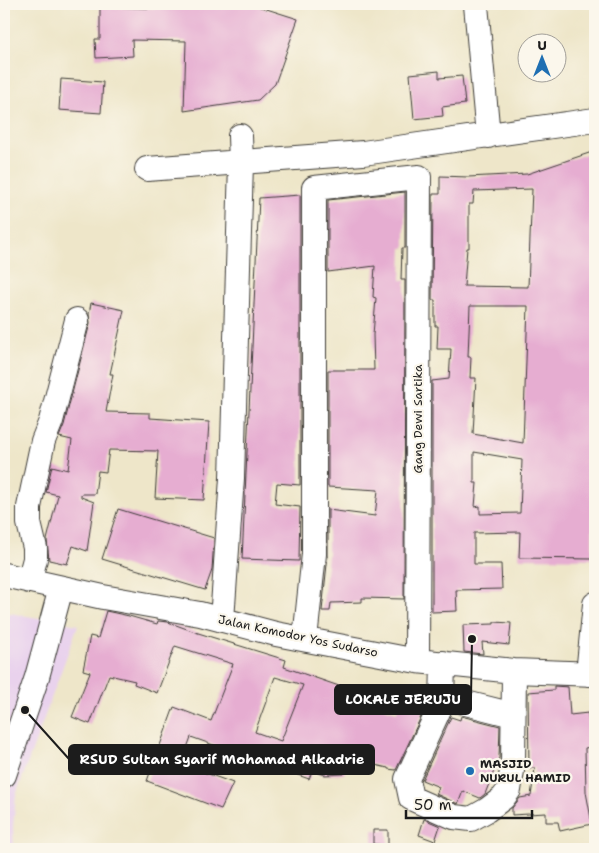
<svg xmlns="http://www.w3.org/2000/svg" width="599" height="853" viewBox="0 0 599 853" font-family="'Shantell Sans',sans-serif">
  <style>
    .built { fill: #e9d2ed }
    .building { fill: #e6add1; fill-rule: evenodd }
    .lines { fill: none; stroke-linecap: round; stroke-linejoin: round }
    .minor-casing { stroke: #3c3a36; stroke-width: 26 }
    .minor { stroke: #fff; stroke-width: 24 }
    .poi-dot { fill: #1f6fb2; stroke: #fbf7ec; stroke-width: 2 }
    .labels { text-anchor: middle; stroke-width: 4.5; stroke-linejoin: round; paint-order: stroke }
    .street-label { font-size: 12px; fill: #1c1c1c; stroke: #fbf7ec }
    .poi-label { font-size: 12px; font-weight: bold; fill: #1c1c1c; stroke: #fbf7ec; text-anchor: start }
    .leader { fill: none; stroke: #1c1c1c; stroke-width: 2 }
    .callout-dot { fill: #1c1c1c; stroke: #fbf7ec; stroke-width: 2 }
    .callout { fill: #1c1c1c; stroke: #1c1c1c; stroke-width: 2 }
    .callout-label { font-size: 14px; text-anchor: middle; font-weight: bold; fill: #fff }
  </style>
  <rect width="100%" height="100%" fill="#fbf7ec"/>
  <filter id="ink" filterUnits="userSpaceOnUse"><feTurbulence type="fractalNoise" baseFrequency=".02" numOctaves="2"/><feDisplacementMap in="SourceGraphic" scale="10" xChannelSelector="R" yChannelSelector="G"/><feConvolveMatrix kernelMatrix="1 2 1 2 8 2 1 2 1" color-interpolation-filters="sRGB"/></filter>
  <filter id="wash" filterUnits="userSpaceOnUse"><feTurbulence type="fractalNoise" baseFrequency=".0096" numOctaves="4" result="noise"/><feDisplacementMap in="SourceGraphic" scale="20" xChannelSelector="R" yChannelSelector="G"/><feGaussianBlur stdDeviation="1.12" result="paint"/><feColorMatrix in="noise" values="0 0 0 0 0 0 0 0 0 0 0 0 0 0 0 0 0 1.4 0 .05"/><feComposite in="paint" operator="in"/></filter>
  <g filter="url(#wash)">
    <rect width="100%" height="100%" fill="#eee6c9"/>
    <path class="built" d="M4 612 78 625 16 795 13 827 14 849H4Z"/>
    <g id="blocks">
      <path class="building" d="M187 4H251L298 19 275 84 258 100 184 111 186 41 132 40 133 56 96 58 95 39H100V7L187 9Z
        M439 71V78L462 76 465 104 442 107 443 116 414 119 410 74Z
        M61 79 103 82 101 113 59 110Z
        M595 151V372L592 559 519 558 520 532 474 533V564H501L502 589 456 590 457 611 432 612V381L449 379 451 349H437L438 326H435V300H432L433 194H440V176L468 177 527 174ZM532 189 528 287 464 286 467 248H469V204H473L474 191ZM470 306H528L523 443 473 434 476 378H470L471 357H468ZM474 452 522 460 520 513 480 514V506L475 507 477 483H474Z
        M405 192V248H402L401 280H405L404 599 362 598V602L331 603 330 611H322L328 555V510L375 516 378 490 328 487V370H374L373 335 376 298 373 297 375 266 328 272V200Z
        M300 195V485L277 483 275 504 300 507 299 561 242 559 259 198Z
        M91 303 124 310 110 374H113L106 412 150 413V418L209 422 204 500 155 498 158 451 109 450 106 472 98 471 95 494H81V497L94 502 87 551 73 546 67 564 49 560 47 540 58 495 46 492 52 466 68 470 72 440 59 437 64 425 90 323 89 314Z
        M118 509 214 538 212 570 205 590 102 559Z
        M106 611 129 616 157 624 158 621 168 622 195 632 286 660 284 667 362 694 360 701 397 712 399 700 427 704 396 770 388 769V768L349 759 344 774 325 775 312 771 309 779 191 737 181 764 233 783 221 809 147 781 174 707 211 721 233 664 175 646 157 693 134 684 135 681 109 675 90 724 72 717 90 672 83 670 90 636 98 638ZM275 677 303 685 281 741 255 732Z
        M494 622 511 623 509 645 482 642 483 654 464 652 463 625 494 624Z
        M554 686 568 687 570 715 588 713 590 747 585 748 586 792 592 824 560 831 558 822H546V813L512 815V808L520 798 531 796 535 768H529L528 692 554 690Z
        M461 716 500 726 499 758 485 794 480 798 463 791 458 804 436 794 439 787 422 780 451 717 460 720Z
        M424 819 440 826 435 841 419 835Z
        M373 830H388V845L373 844Z"/>
    </g>
  </g>
  <g filter="url(#ink)">
    <use href="#blocks" fill-opacity="0" stroke="#3c3a36" stroke-width="1"/>
    <g class="lines">
      <defs>
        <path id="minor" d="M476 5 488 136
          M147 169 363 153 595 120
          M4 575 103 597 200 614 276 634 417 661 514 671 595 674
          M29 581 35 559V548L29 523V507L43 441 51 421 77 320
          M222 620 232 478 241 163 240 136
          M305 639 314 554V188L419 177 417 661
          M443 663 442 703 407 779 411 798 454 817 471 819 487 810 503 798 509 790 513 764 514 671
          M588 674 595 604
          M442 697 513 715
          M4 775 37 677 61 588"/>
      </defs>
      <use href="#minor" class="minor-casing"/>
      <use href="#minor" class="minor"/>
    </g>
  </g>
  <circle class="poi-dot" cx="470" cy="771" r="5"/>
  <g class="labels">
    <g class="street-label">
      <text transform="translate(418 419) rotate(-90)" y="4">Gang Dewi Sartika</text>
      <text transform="translate(298 636) rotate(12)" y="4">Jalan Komodor Yos Sudarso</text>
    </g>
    <g class="poi-label">
      <text x="480" y="768">MASJID<tspan x="480" dy="14">NURUL HAMID</tspan></text>
    </g>
  </g>
  <path class="leader" d="M472 639L471 699M25 710L69 759"/>
  <g class="callout-dot">
    <circle cx="472" cy="639" r="5"/>
    <circle cx="25" cy="710" r="5"/>
  </g>
  <g class="callout">
    <rect x="335" y="685" width="136" height="29" rx="5"/>
    <rect x="69" y="745" width="305" height="29" rx="5"/>
  </g>
  <g class="callout-label">
    <text x="403" y="704">LOKALE JERUJU</text>
    <text x="222" y="764">RSUD Sultan Syarif Mohamad Alkadrie</text>
  </g>
  <rect width="599" height="853" fill="none" stroke="#fbf7ec" stroke-width="20"/>
  <g transform="translate(542 58)"><circle r="24" fill="#fbf7ec" stroke="#a29f99"/>
  <path d="M0-4L9 19L0 12L-9 19Z" fill="#1f6fb2"/>
  <text y="-8" font-size="14" font-weight="bold" text-anchor="middle" fill="#1c1c1c">U</text>
  </g>
  <path d="M406 810v8h126v-8" fill="none" stroke="#1c1c1c" stroke-width="2.5"/>
  <text x="414" y="810" font-size="15" fill="#1c1c1c" stroke="#fbf7ec" stroke-width="4" paint-order="stroke">50 m</text>
</svg>
